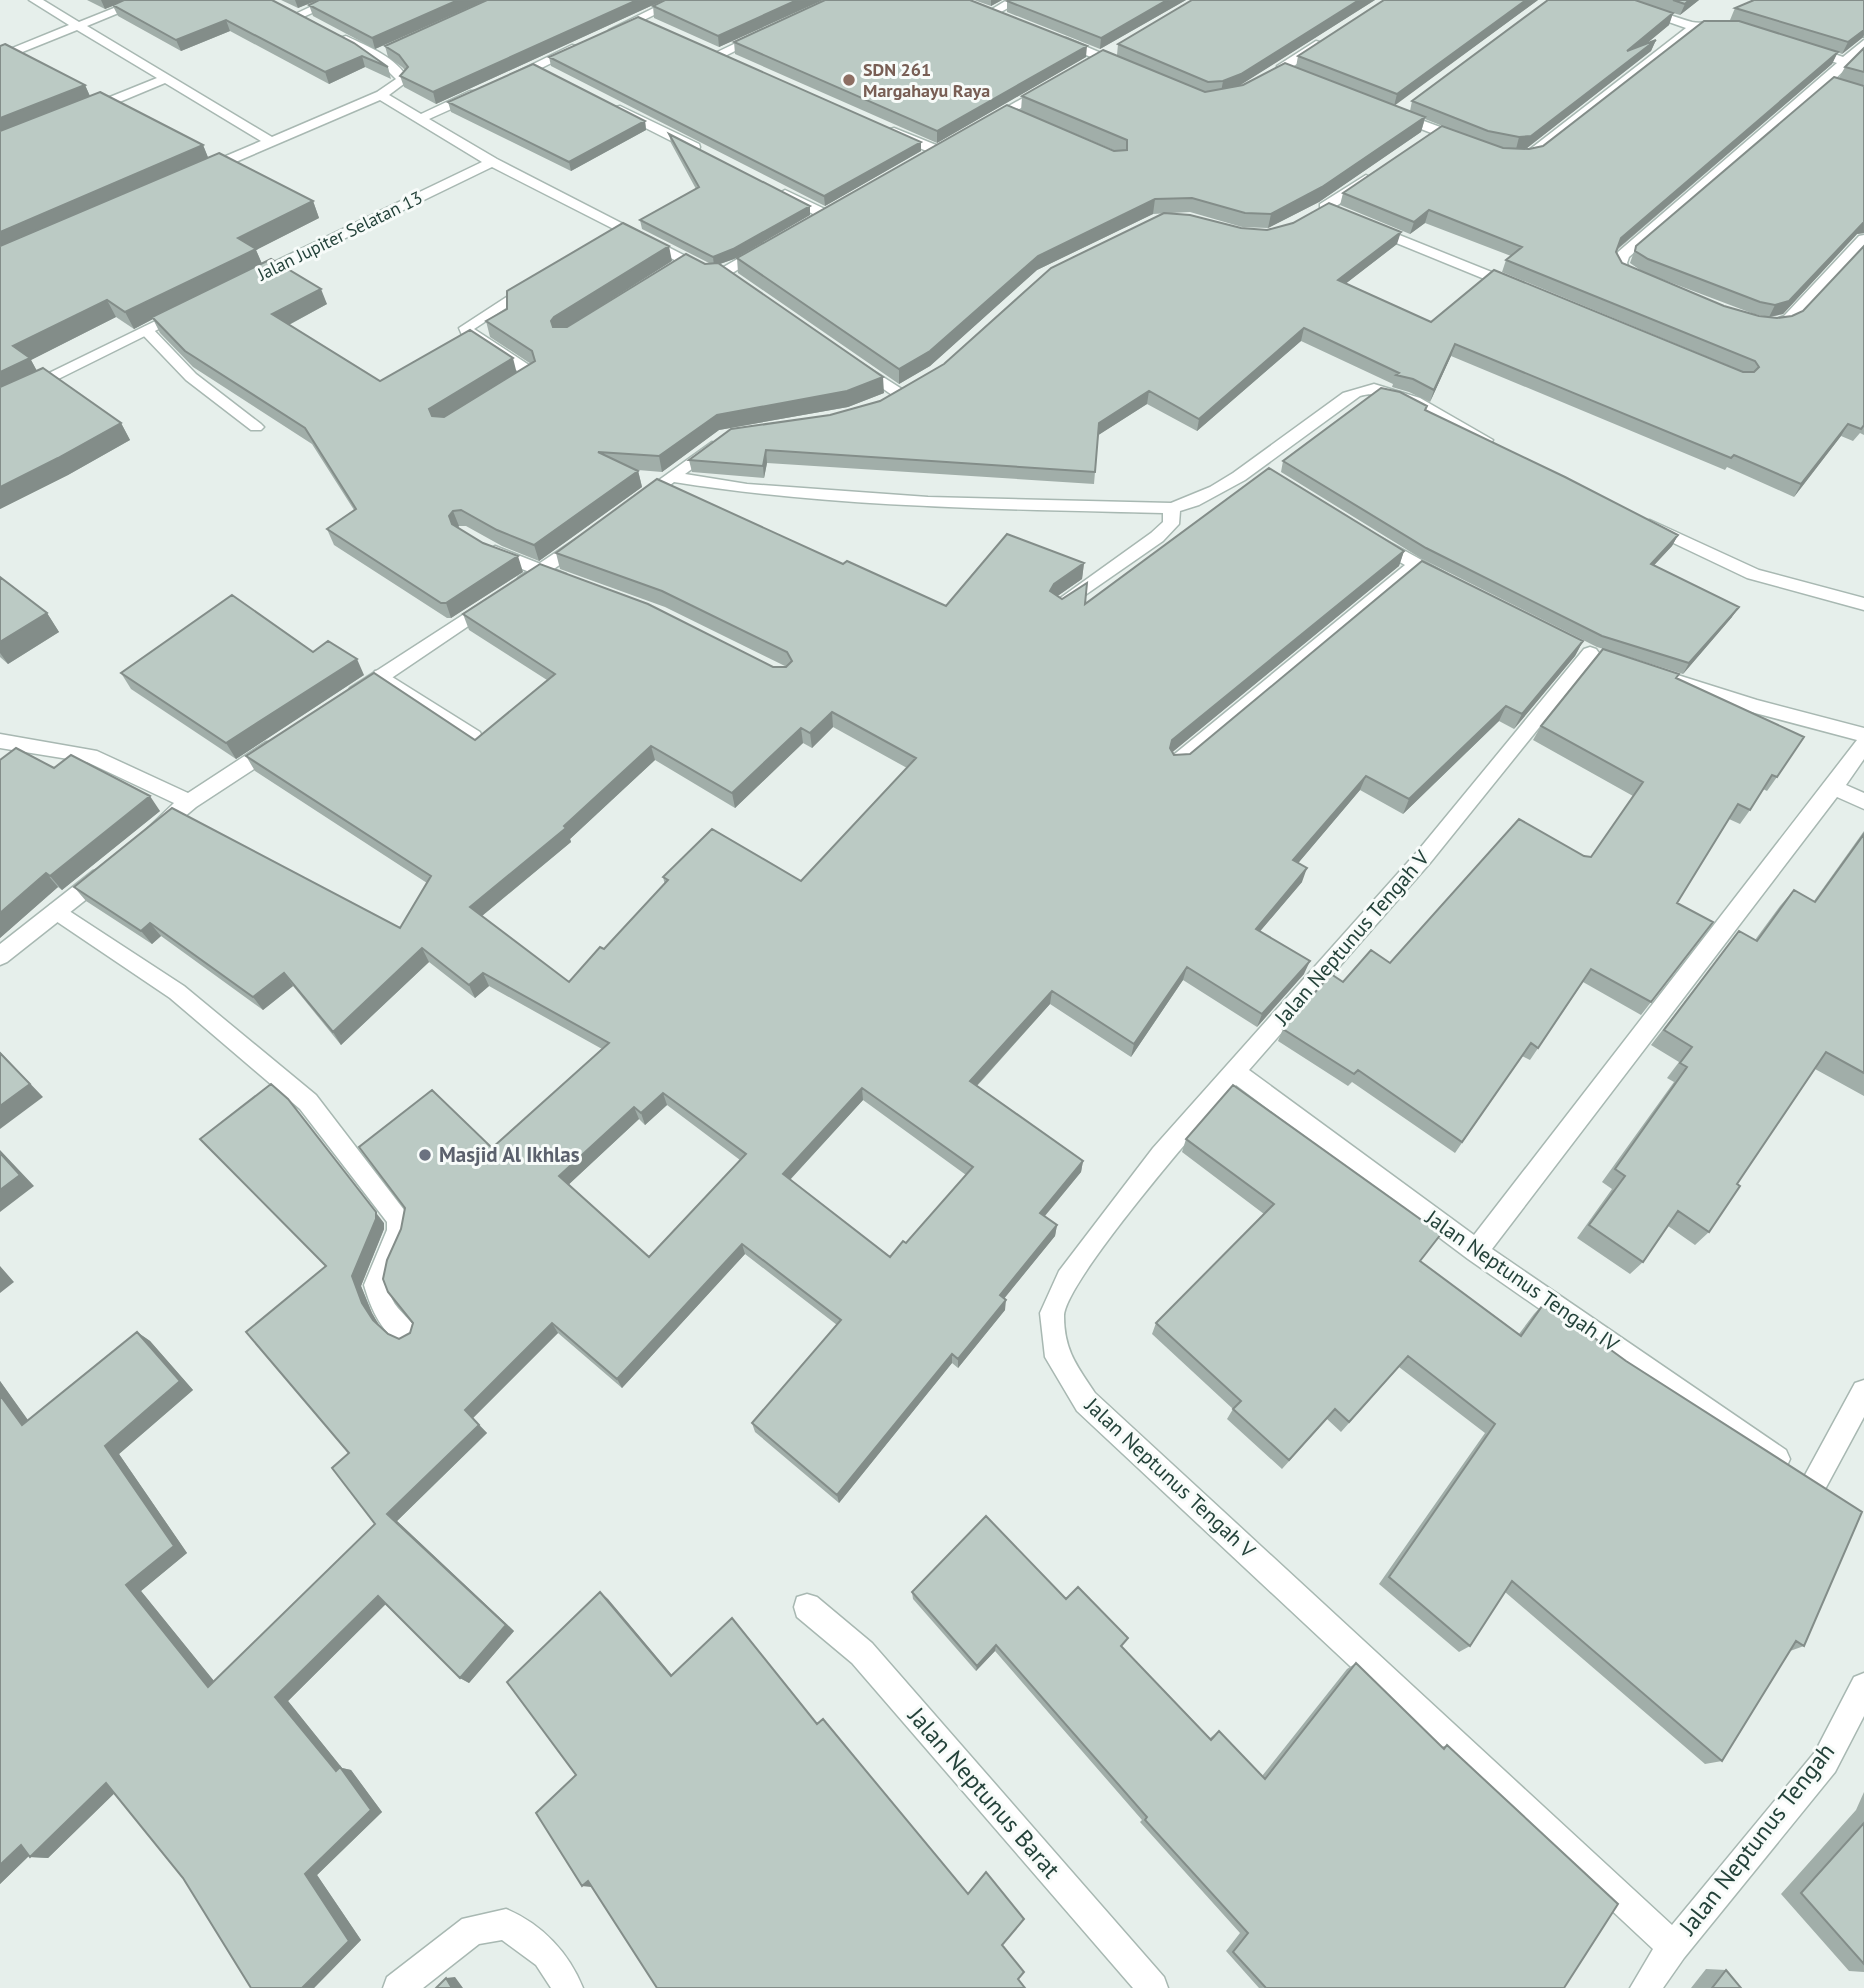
<svg xmlns="http://www.w3.org/2000/svg" width="1864" height="1988" viewBox="0 0 1864 1988" font-family="'PT Sans',sans-serif">
  <style>
    .lines { fill: none; stroke-linecap: round; stroke-linejoin: round }
    .service-casing { stroke: #a8b8b2; stroke-width: 3 }
    .minor-casing { stroke: #a8b8b2; stroke-width: 3 }
    .service { fill: #fff; fill-rule: evenodd }
    .minor { fill: #fff; fill-rule: evenodd }
    .wall { fill: #a1aea9; fill-rule: evenodd }
    .shaded-wall { fill: #838d89 }
    .building { fill: #bbcac4; stroke: #838d89; stroke-width: 2; fill-rule: evenodd }
    .education-dot { fill: #8d6e63; stroke: #f7fbf9; stroke-width: 2.5 }
    .worship-dot { fill: #6b7280; stroke: #f7fbf9; stroke-width: 2.5 }
    .labels { text-anchor: middle; stroke-width: 6; stroke-linejoin: round; paint-order: stroke }
    .far-education-label { font-size: 18px; font-weight: bold; fill: #785e54; stroke: #f7fbf9; text-anchor: start }
    .far-street-label { font-size: 18px; fill: #24423a; stroke: #f7fbf9 }
    .street-label { font-size: 21px; fill: #24423a; stroke: #f7fbf9 }
    .worship-label { font-size: 21px; font-weight: bold; fill: #5b616d; stroke: #f7fbf9; text-anchor: start }
    .near-street-label { font-size: 24px; fill: #24423a; stroke: #f7fbf9 }
  </style>
  <rect width="100%" height="100%" fill="#e6efeb"/>
  <g class="lines">
    <defs>
      <path id="service" d="M146 326 151 327 196 374 261 424 264 427 261 430H251L186 380 141 333 139 330Z
        M495 546 566 574 568 578 560 584 489 556 487 552Z
        M381 670 480 732 482 737 480 742H466L375 681 372 676 375 671Z
        M57 903 184 986 316 1095 411 1219C411 1246 381 1273 392 1299 398 1312 413 1320 419 1334L416 1342 407 1346C382 1336 371 1309 364 1285L387 1230V1222L300 1109 170 998 50 917 47 911 50 905Z"/>
      <path id="minor" d="M29 0H43L79 22 134 0H150L87 26 272 137 377 92 396 79 381 64 336 39 346 36C369 47 396 57 409 80L389 95 421 114 470 91H478V97L429 119 497 159 701 264 714 270 720 269 755 249 760 248 767 252 729 275 708 277 492 167 261 279H251V273L482 162 380 100 210 173H200V167L261 141 165 83 93 113H85V107L157 78 77 30 0 61V53L69 25Z
        M325 0H341L301 18 291 16Z
        M670 0H685L619 32 609 30Z
        M1007 0H1022L994 16 984 14Z
        M1606 0C1636 0 1663 14 1692 22 1704 25 1719 18 1729 25L1723 29 1698 30 1538 156 1510 160V154L1529 150 1686 28Z
        M755 34 765 36 723 57 713 54Z
        M1058 38H1066L1129 65 1119 68 1058 44Z
        M1864 40V51L1830 84 1629 257 1627 263 1629 268 1644 275V281C1631 284 1618 275 1613 263L1618 252 1837 63 1803 52V46H1811L1843 57Z
        M1316 41 1326 44 1285 72H1277V66Z
        M572 45 582 48 517 80 507 77Z
        M1046 85 1050 86V92L992 124H984L982 121Z
        M620 106 699 144 700 147 699 150H689L616 113V107Z
        M1397 111 1467 137 1468 140 1467 143H1457L1393 118V112Z
        M894 128 941 147 942 150 941 153H931L890 135V129Z
        M1366 175 1373 179 1371 182 1335 207 1348 213V219H1338L1320 210V204Z
        M785 190 829 211 831 214 824 218 819 217 780 197 778 194Z
        M1372 224 1519 283 1521 286 1514 290 1509 289 1367 231 1365 228Z
        M1864 235V247L1794 322 1777 329 1763 328 1761 325 1784 316 1859 236Z
        M531 281 538 285 536 288 474 329 535 369 538 372 534 379 516 390 508 385 522 374 462 335 459 328Z
        M180 309 187 313 185 316 0 408V397Z
        M861 363 905 391 908 394 905 397H895L856 370 854 367 856 364Z
        M1374 384 1420 398 1493 440 1491 443H1479C1451 428 1392 385 1360 396L1245 480 1199 505 1180 511 1179 524 1163 541 1065 609 1056 603 1059 599 1151 533 1163 522V513C1000 509 836 508 674 482L648 502H636L634 498 712 442 720 447 718 450 685 474 747 484 928 497 1171 503 1210 487 1233 473 1343 393Z
        M1650 520 1759 570 1864 598V610L1747 578 1644 529 1642 525 1644 521Z
        M1378 536 1447 574 1449 578 1447 582H1435L1417 572 1185 767H1171L1169 762 1171 757 1405 565 1372 546 1370 542 1372 538Z
        M579 537 587 543 585 547 531 585H519L516 581 519 577Z
        M489 598 495 600 498 604 495 608 362 698H350L347 693 350 688Z
        M1590 647 1596 649 1599 653 1596 657 1430 863 1249 1070 1474 1235 1857 740 1755 713 1662 683 1659 678 1662 673 1668 672 1757 700 1864 728V759L1846 785 1864 793V809L1837 797 1492 1249 1786 1450 1790 1459 1786 1468 1777 1472 1768 1468 1468 1259 1236 1085C1206 1119 1065 1281 1064 1316 1064 1350 1077 1366 1095 1393L1672 1925 1815 1752 1854 1677 1864 1673V1716L1835 1772 1684 1958 1663 1988H1630L1653 1949 1077 1411 1045 1357 1040 1313 1059 1271 1153 1148 1416 853 1584 649Z
        M0 734 97 751 188 793 266 742H280L282 747 280 752 196 807 164 834 157 837 150 834 147 829 174 803 87 762 0 748Z
        M100 869 107 871 110 877 107 883 7 962 0 965V944L93 871Z
        M1864 1380V1417L1823 1493 1814 1497 1805 1493 1801 1484 1805 1475 1855 1383Z
        M807 1594 817 1597 872 1643 1164 1977 1168 1988H1133L852 1663 797 1617 794 1607 797 1597Z
        M506 1909C542 1924 569 1953 583 1988H551L536 1965 502 1940 479 1944 423 1988H383L387 1977 462 1919Z"/>
    </defs>
    <use href="#service" class="service-casing"/>
    <use href="#minor" class="minor-casing"/>
    <use href="#service" class="service"/>
    <use href="#minor" class="minor"/>
  </g>
  <path class="wall" d="M87 0H272L388 67 391 79 365 67 329 84 230 31 181 51 118 16 113 6 105 9Z
    M281 0H318L298 8Z
    M486 0 375 49 313 16 309 5Z
    M487 0H664L436 104 404 87 400 76 405 70 402 67 388 57 385 46Z
    M665 0H823L719 47 654 18 653 6Z
    M974 0H1002L991 6Z
    M1186 0 1100 49 1007 12V1Z
    M1192 0H1375L1238 86 1296 67 1298 56 1384 0H1538L1394 105 1410 111 1412 101 1548 0H1699L1680 15 1663 10 1673 13 1669 25 1646 44 1656 40 1651 51 1527 148 1518 149H1529L1543 146 1734 21 1730 20 1735 8 1864 0V38H1862L1842 54 1837 52 1832 64 1617 250 1616 252 1622 263 1724 306 1759 316 1777 318 1792 316 1803 311 1864 246V435L1860 433 1853 441 1841 436 1794 497 1727 467 1725 470 1451 356 1430 402 1409 392 1392 387 1393 384 1301 341 1197 431 1147 404 1098 435 1094 484 767 463 764 478 692 472 689 460 830 415 880 401 1241 228 1397 244 1346 283 1431 322 1744 372 1502 272 1506 260 1511 256 1425 223 1410 234 1340 205 1343 193 1445 127 1425 119 1421 132 1319 202 1268 228 1242 227 1190 212 1153 214 1037 270 930 366 899 384 738 273 737 258 1116 151 1021 111 1022 96 1117 55 1118 44Z
    M734 42 1086 57 937 143 735 54Z
    M1864 49V233L1857 234 1783 314 1769 317 1754 314 1643 272 1630 263 1636 246 1839 78 1845 67Z
    M549 57 921 151 825 206 551 66Z
    M85 85 90 96 203 145 208 158 313 201 319 218 256 250 262 264 327 304 289 325 380 381 517 373 531 364 490 337 486 321 672 261 566 327 705 264 709 263 642 229 640 220 696 189 671 143 669 134 810 215 734 259 720 264 884 393 848 407 719 430 662 472 638 470 642 487 539 561 502 546 466 526H459L458 527 523 572 451 618H447L334 545 327 529 354 510 312 444 193 367 160 333 153 319 134 329 116 317 31 360 37 371 121 423 130 440 68 475 0 509Z
    M448 102 645 121 646 130 571 171 451 112Z
    M1426 411 1678 535 1672 546 1654 565 1732 617 1683 674 1597 647 1422 559 1281 472 1283 461Z
    M1404 551 1399 566 1172 752 1174 755 1190 754 1583 641 1575 656 1514 729 1499 721 1403 814 1360 790 1298 863 1302 882 1260 931 1304 974 1257 1027 1183 980 1131 1057 1050 1004 977 1086 1083 1161 1081 1172 1045 1216 1057 1225 1055 1236 1004 1298 1005 1310 958 1368 952 1363 839 1503 755 1432 752 1423 837 1325 745 1254 622 1388 558 1333 473 1418 487 1433 397 1521 514 1631 469 1683 460 1678 385 1604 288 1701 342 1768 351 1770 382 1812 317 1875 361 1940 314 1988H251L183 1878 114 1793 48 1858 30 1857 29 1856 0 1884V1381L28 1420 137 1332 150 1341 193 1390 119 1454 187 1553 141 1591 214 1681 375 1524 349 1453 246 1332 384 1223V1229L361 1286 372 1313 380 1327 388 1334 399 1339 410 1333 492 1148 602 1049 489 986 475 998 429 962 341 1045 293 986 263 1010 161 936 152 944 86 901 74 887 400 928 427 883 255 771 246 756 475 740 547 680 469 630 463 614 773 667H787L665 607 560 569 556 553 843 564 946 606 1084 563 1082 579 1057 596 1062 599 1085 604ZM833 727 907 768 801 881 663 877 665 885 604 949 569 982 482 916 571 842 570 839 655 760 735 808 803 743 812 748ZM863 1100 966 1175 906 1243 890 1257 790 1180ZM667 1105 740 1160 649 1257 568 1185 639 1119 645 1125Z
    M0 577 47 613 59 632 8 664 0 657Z
    M121 673 364 675 236 759 131 689Z
    M1679 674 1676 678 1777 777 1767 791 1763 789 1750 810 1740 824 1729 819 1677 903 1713 922 1641 1015 1583 982 1530 1060 1522 1056 1455 1153 1352 1082 1348 1086 1278 1041 1283 1029 1343 982 1390 963 1584 856 1591 857 1633 796 1533 740 1541 726Z
    M0 760 54 768 160 811 62 890 58 887 0 938Z
    M1864 831V1096L1815 1069 1737 1184 1709 1232 1695 1245 1668 1226 1643 1262 1630 1274 1577 1238 1612 1189 1602 1182 1674 1082 1667 1078 1679 1062 1651 1045 1739 931 1755 940 1780 906 1794 890 1814 901Z
    M1186 1139 1420 1261 1519 1334 1534 1314 1545 1302 1804 1646 1790 1651 1722 1761 1705 1764 1505 1592 1470 1646 1459 1652 1379 1584 1485 1433 1399 1367 1341 1432 1327 1419 1282 1469 1227 1419 1233 1409 1152 1334 1156 1323 1264 1214 1182 1152Z
    M912 1592 1066 1599 1122 1647 1210 1738 1219 1731 1262 1776 1347 1669 1356 1663 1442 1747 1447 1745 1564 1988H1259L1226 1951 1240 1933 1140 1822 1142 1820 995 1651 976 1671 913 1599Z
    M1864 1792V1972L1849 1971 1781 1894 1856 1810Z
    M1706 1969 1726 1970 1741 1988H1691Z"/>
  <path class="shaded-wall" d="M101 0H127L105 9Z
    M295 0H318L298 8Z
    M458 0H486L375 49 372 38Z
    M637 0H664L436 104 433 92Z
    M797 0H823L719 47 718 36Z
    M991 0H1002L991 6Z
    M1167 0H1186L1100 49 1101 38Z
    M1359 0H1375L1239 86 1221 92 1223 81Z
    M1526 0H1538L1394 106 1397 94Z
    M1689 0H1699L1680 15 1685 4Z
    M1673 13 1669 25 1623 63 1627 51Z
    M226 20 230 31 181 51 176 40Z
    M1864 30V35L1862 38 1842 54 1848 42Z
    M1656 40 1651 51 1527 148 1516 149 1519 137Z
    M1087 46 1086 57 937 143V131Z
    M1838 52 1832 64 1616 250 1621 238Z
    M362 56 365 67 329 84 325 72Z
    M85 85 92 101 0 138V118Z
    M1425 117 1421 132 1319 202 1268 228 1271 214Z
    M645 121 646 130 571 171 569 162Z
    M921 142V151L825 206 824 196Z
    M203 145 210 162 0 253V232Z
    M1155 199 1153 214 1037 270 930 366 899 384V369L1038 256Z
    M313 201 319 218 256 250 263 266 152 317 153 319 134 329 125 312 238 238Z
    M810 206V215L734 259 714 266 713 257Z
    M1429 210 1425 223 1410 234 1414 222Z
    M1864 222V233L1857 234 1783 314 1769 317 1775 305Z
    M1401 232 1397 244 1335 292 1338 280Z
    M669 246 672 261 558 333 555 337 551 321 554 317Z
    M321 289 327 304 279 330 272 314Z
    M107 300 116 317 31 360 39 375 0 394V372L13 346Z
    M1304 328 1301 341 1197 431 1199 419Z
    M1455 344 1451 356 1430 402 1434 390Z
    M513 358 517 374 434 425 429 409Z
    M883 377 884 393 848 407 719 430 662 472 659 456 717 415Z
    M1149 391 1147 404 1097 436 1099 423Z
    M121 423 130 440 68 475 0 509V487Z
    M1848 424 1841 436 1794 497 1801 484Z
    M766 450 767 463 764 478 763 466Z
    M638 471 642 487 539 561 534 545Z
    M453 511 459 526 455 532 449 516Z
    M1678 535 1672 546 1646 574 1651 564Z
    M1404 551 1399 566 1169 755 1170 748 1172 740Z
    M518 556 523 572 451 618 446 603Z
    M1084 563 1082 579 1052 600 1050 591 1054 584Z
    M1739 607 1732 617 1683 674 1689 663Z
    M47 613 59 632 8 664 0 653V642Z
    M1583 641 1575 656 1514 729 1522 714Z
    M357 659 364 675 236 759 226 743Z
    M1506 706 1499 721 1403 814 1409 799Z
    M832 712 833 727 812 748 810 733Z
    M801 728 803 743 735 808 732 793Z
    M651 746 655 760 570 839 571 842 477 920 470 907 564 826Z
    M1366 776 1360 790 1289 874 1293 860Z
    M150 796 160 811 62 890 50 876Z
    M1307 868 1302 882 1251 942 1256 929Z
    M46 873 58 887 0 938V913Z
    M150 923 161 936 152 944 141 931Z
    M422 948 429 962 341 1045 333 1032Z
    M1310 961 1304 974 1257 1027 1262 1014Z
    M1187 967 1183 980 1131 1057 1134 1044Z
    M284 973 293 986 263 1010 253 997Z
    M483 973 489 986 475 998 469 985Z
    M1052 991 1050 1004 970 1093V1081Z
    M0 1052 43 1097 0 1129Z
    M862 1088 863 1100 785 1185 783 1174Z
    M663 1093 667 1105 645 1125 641 1113Z
    M288 1099 384 1223V1229L361 1286 372 1313 382 1330 373 1320 362 1303Z
    M634 1107 639 1119 565 1188 559 1176Z
    M0 1150 34 1186 0 1212Z
    M1083 1161 1081 1172 1038 1224 1040 1213Z
    M1057 1225 1055 1236 999 1305 1000 1295Z
    M742 1244 745 1254 622 1388 617 1379Z
    M0 1266 14 1282 0 1293Z
    M1006 1300 1005 1310 958 1368V1359Z
    M552 1323 558 1333 473 1418 465 1410Z
    M137 1332 150 1341 193 1390 119 1454 187 1553 141 1591 222 1691 208 1687 126 1585 105 1446Z
    M952 1354V1363L839 1503 837 1495Z
    M0 1381 37 1433 22 1425 0 1395Z
    M479 1425 487 1433 397 1521 514 1631 469 1683 460 1678 387 1514Z
    M600 1592 608 1599 677 1681 671 1676Z
    M378 1596 388 1602 288 1701 342 1768 351 1770 382 1812 317 1875 361 1940 314 1988H302L305 1874 336 1771 275 1697Z
    M996 1645 995 1651 976 1671 977 1666Z
    M106 1783 122 1786 48 1858 30 1857Z
    M21 1845 39 1846 0 1884V1865Z
    M588 1881 596 1882 591 1887 582 1886Z
    M455 1977 463 1988H452L446 1978Z"/>
  <path class="building" d="M124 0H272L354 43 388 67 362 56 325 72 226 20 176 40 113 5Z
    M319 0H458L372 38 309 5Z
    M487 0H637L433 92 400 76 408 67 399 55 385 46Z
    M665 0H797L718 36 653 6Z
    M825 0H970L1087 46 937 131 734 42Z
    M1009 0H1167L1101 38 1007 1Z
    M1192 0H1359L1241 74 1223 81 1208 82 1118 44Z
    M1384 0H1526L1397 94 1298 56Z
    M1548 0H1635L1673 13 1627 51 1656 40 1531 136 1519 137 1488 131 1412 101Z
    M1673 0H1689L1685 4Z
    M1754 0H1864V30L1848 42 1735 8Z
    M638 17 921 142 824 196 549 57Z
    M1704 21H1739L1838 52 1621 238 1616 252 1622 263 1724 306 1759 316 1777 318 1792 316 1803 311 1864 246V425L1861 429 1848 424 1801 484 1734 455 1731 458 1455 344 1434 390 1413 379 1396 375 1399 373 1304 328 1199 419 1149 391 1099 423 1095 472 766 450 763 466 689 460 731 429 830 415 880 401 944 364 1051 268 1164 213 1190 215 1241 228 1267 230 1293 223 1329 203 1401 232 1338 280 1431 322 1494 270 1743 372H1754L1759 367 1755 361 1506 260 1522 247 1429 210 1414 222 1343 193 1442 126 1503 148 1529 149 1543 146Z
    M5 44 85 85 0 118V46Z
    M1864 48V72L1845 67Z
    M1103 50 1205 92 1243 85 1285 63 1425 117 1322 187 1271 214 1245 213 1192 198 1155 199 1038 256 930 351 899 369 737 258 1007 105 1114 151 1127 150V140L1022 96Z
    M533 64 645 121 569 162 448 102Z
    M1834 77 1864 86V222L1789 301 1775 305 1760 302 1648 259 1635 251 1636 246Z
    M100 92 203 145 0 232V131Z
    M669 134 810 206 733 249 713 257 640 220 699 187Z
    M219 153 313 201 238 238 256 249 125 312 107 300 13 346 30 358 0 372V246Z
    M623 223 669 246 554 317 551 321 553 327H567L686 254 705 264 718 263 883 377 847 391 717 415 659 456 598 452 638 471 534 545 497 530 461 510 453 511 449 516 452 524 483 543 518 556 446 603H441L327 529 356 509 305 428 185 351 152 317 271 259 321 289 272 314 380 381 470 330 513 358 429 409 432 416 444 417 535 361 532 351 486 321 507 309V291Z
    M43 368 121 423 58 458 0 487V387Z
    M1381 388 1400 392 1427 406 1425 410 1565 477 1678 535 1651 564 1739 607 1689 663 1602 636 1426 548 1283 461Z
    M1269 468 1404 551 1172 740 1170 748 1174 755 1190 754 1422 561 1583 641 1522 714 1506 706 1409 799 1366 776 1293 860 1307 868 1256 929 1310 961 1262 1014 1187 967 1134 1044 1052 991 970 1081 1083 1161 1040 1213 1057 1225 1000 1295 1006 1300 958 1359 952 1354 837 1495 752 1423 841 1320 742 1244 617 1379 552 1323 465 1410 479 1425 387 1514 506 1625 460 1678 378 1596 275 1697 336 1771 340 1767 371 1810 305 1874 349 1941 302 1988H251L183 1878 106 1783 30 1857 21 1845 0 1865V1395L22 1425 137 1332 180 1381 105 1446 174 1546 126 1585 208 1687 375 1524 332 1468 349 1453 246 1332 326 1266 200 1139 271 1084 288 1099 376 1212V1219L352 1276 362 1303 373 1320 388 1334 399 1339 410 1333 413 1323 388 1292 383 1279 387 1260 401 1229 405 1208 359 1147 432 1090 492 1148 609 1043 483 973 469 985 422 948 333 1032 284 973 253 997 150 923 141 931 74 887 172 808 400 928 431 876 246 756 374 673 475 740 555 674 463 614 540 564 648 604 773 667H786L792 661 787 652 662 591 556 553 657 479 843 564 847 561 946 606 1007 534 1084 563 1054 584 1050 591 1062 599 1087 583 1085 604ZM832 712 916 758 801 881 712 829 663 877 668 880 604 949 600 947 569 982 470 907 566 828 564 826 651 746 732 793 801 728 810 733ZM862 1088 973 1167 906 1243 903 1241 890 1257 783 1174ZM663 1093 746 1154 649 1257 559 1176 634 1107 641 1113Z
    M0 577 47 613 0 642Z
    M232 595 313 652 328 641 357 659 226 743 121 673Z
    M1603 649 1679 674 1676 678 1804 737 1777 777 1772 775 1750 810 1738 804 1677 903 1713 922 1651 1002 1591 969 1538 1048 1531 1043 1462 1142 1358 1070 1354 1074 1283 1029 1331 974 1343 982 1371 950 1390 963 1519 819 1584 856 1591 857 1643 782 1541 726Z
    M16 748 54 768 71 755 150 796 50 876 46 873 0 913V760Z
    M1864 834V1073L1826 1052 1737 1184 1740 1186 1709 1232 1678 1211 1643 1262 1589 1225 1625 1176 1615 1169 1687 1067 1680 1063 1692 1047 1664 1030 1739 931 1757 941 1794 890 1815 902Z
    M0 1053 30 1084 0 1106Z
    M1233 1085 1441 1234 1420 1261 1521 1336 1545 1302 1626 1361 1862 1512 1804 1646 1796 1641 1722 1761 1512 1581 1470 1646 1389 1577 1495 1424 1408 1356 1349 1422 1335 1409 1289 1460 1233 1409 1241 1401 1156 1323 1274 1204 1186 1139Z
    M0 1153 20 1175 0 1190Z
    M986 1516 1066 1599 1078 1587 1128 1638 1121 1646 1211 1740 1219 1731 1265 1779 1356 1663 1444 1749 1447 1745 1618 1904 1564 1988H1266L1233 1952 1248 1933 1145 1820 1147 1817 996 1645 977 1666 912 1592Z
    M600 1592 671 1676 732 1618 817 1724 823 1719 968 1894 986 1872 1024 1919 1002 1945 1024 1972 1018 1979 1025 1988H657L588 1881 582 1886 536 1813 576 1775 507 1682Z
    M1864 1823V1964L1801 1893Z
    M1726 1970 1741 1988H1712Z
    M446 1978 452 1988H436Z"/>
  <circle class="education-dot" cx="849" cy="80" r="7"/>
  <circle class="worship-dot" cx="425" cy="1155" r="7"/>
  <g class="labels">
    <g class="far-education-label">
      <text x="863" y="76">SDN 261<tspan x="863" dy="21">Margahayu Raya</tspan></text>
    </g>
    <g class="far-street-label">
      <text transform="translate(340 236) rotate(-26)" y="6">Jalan Jupiter Selatan 13</text>
    </g>
    <g class="street-label">
      <text transform="translate(1352 938) rotate(-49)" y="7">Jalan Neptunus Tengah V</text>
      <text transform="translate(1522 1281) rotate(35)" y="7">Jalan Neptunus Tengah IV</text>
      <text transform="translate(1170 1478) rotate(43)" y="7">Jalan Neptunus Tengah V</text>
    </g>
    <g class="worship-label">
      <text x="439" y="1162">Masjid Al Ikhlas</text>
    </g>
    <g class="near-street-label">
      <text transform="translate(984 1793) rotate(49)" y="8">Jalan Neptunus Barat</text>
      <text transform="translate(1757 1839) rotate(-52)" y="8">Jalan Neptunus Tengah</text>
    </g>
  </g>
</svg>
